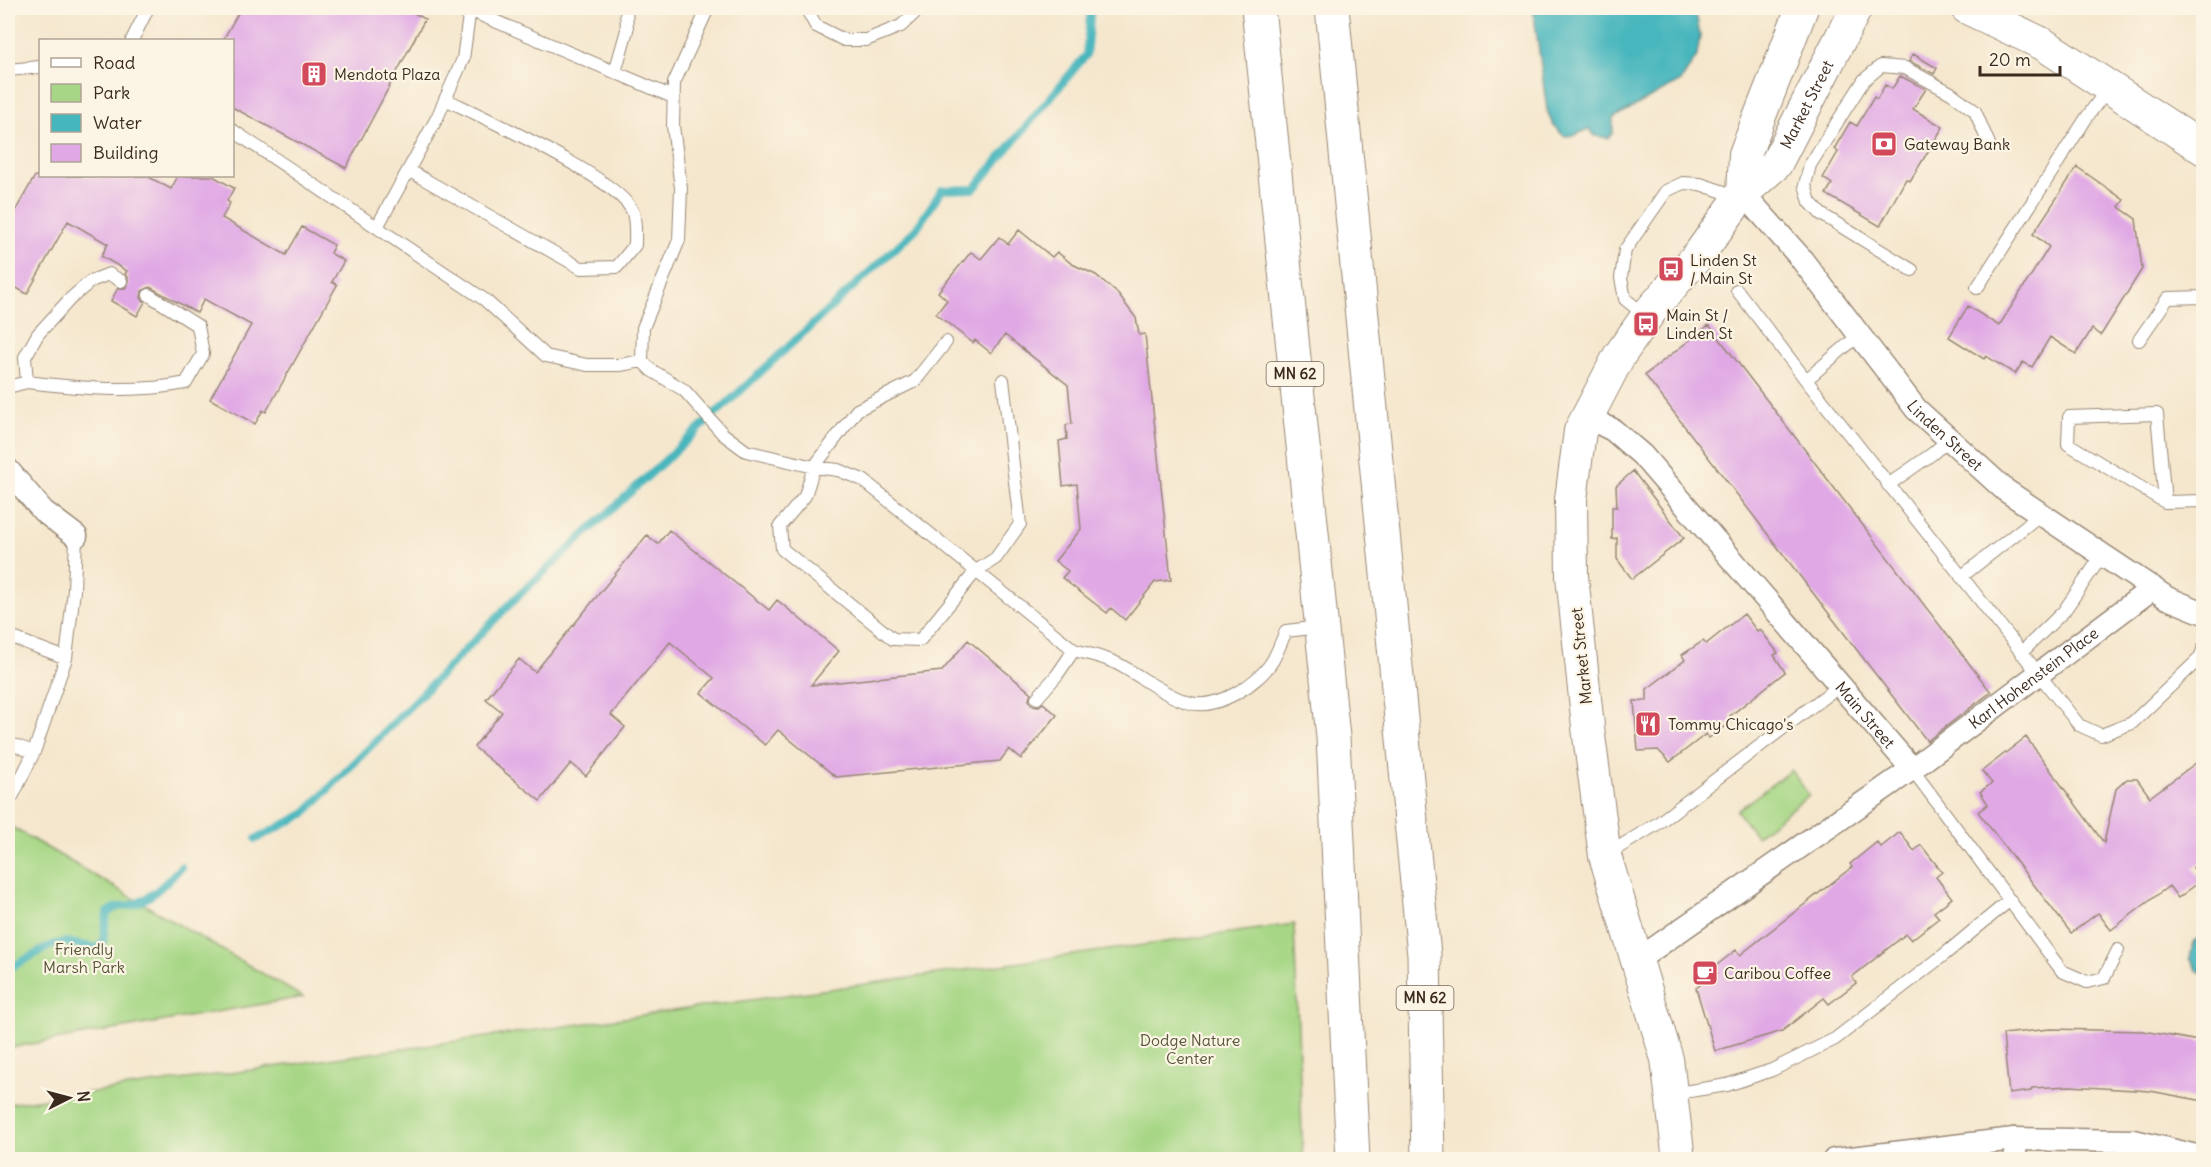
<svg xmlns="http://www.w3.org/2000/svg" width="2211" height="1167" viewBox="0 0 2211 1167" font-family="Delius,sans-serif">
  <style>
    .green { fill: #a7d786; stroke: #718052; stroke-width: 1.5 }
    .water { fill: #46b6bd; stroke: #40706e; stroke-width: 1.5 }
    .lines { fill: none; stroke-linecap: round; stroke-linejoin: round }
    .stream { stroke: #46b6bd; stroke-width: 8 }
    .building { fill: #e0a8e5 }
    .lane-casing { stroke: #988876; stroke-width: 14 }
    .street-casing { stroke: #988876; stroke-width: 25 }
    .secondary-casing { stroke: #988876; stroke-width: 34 }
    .highway-casing { stroke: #988876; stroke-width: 35 }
    .lane { stroke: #fff; stroke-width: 12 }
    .street { stroke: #fff; stroke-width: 22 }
    .secondary { stroke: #fff; stroke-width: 32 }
    .highway { stroke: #fff; stroke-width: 33 }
    .labels { text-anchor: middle; stroke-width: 4.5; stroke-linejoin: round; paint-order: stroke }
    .shield { fill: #fcf5e5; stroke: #75675a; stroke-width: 1.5 }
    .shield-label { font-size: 15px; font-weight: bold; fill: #3b2a1e }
    .poi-label { font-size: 16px; fill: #3b2a1e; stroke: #fcf5e5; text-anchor: start }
    .street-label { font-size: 16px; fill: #3b2a1e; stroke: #fcf5e5 }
    .park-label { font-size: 16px; fill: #565538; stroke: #fcf5e5 }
  </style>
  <rect width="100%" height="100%" fill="#fcf5e5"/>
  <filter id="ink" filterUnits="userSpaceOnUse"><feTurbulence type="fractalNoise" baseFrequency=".0167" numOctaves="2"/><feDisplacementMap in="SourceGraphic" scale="12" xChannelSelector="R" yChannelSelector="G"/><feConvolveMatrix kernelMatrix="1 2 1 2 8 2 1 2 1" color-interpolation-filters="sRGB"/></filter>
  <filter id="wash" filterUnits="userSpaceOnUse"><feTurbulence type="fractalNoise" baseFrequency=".008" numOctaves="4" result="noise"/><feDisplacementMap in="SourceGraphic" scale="24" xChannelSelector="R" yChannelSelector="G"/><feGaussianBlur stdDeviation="1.35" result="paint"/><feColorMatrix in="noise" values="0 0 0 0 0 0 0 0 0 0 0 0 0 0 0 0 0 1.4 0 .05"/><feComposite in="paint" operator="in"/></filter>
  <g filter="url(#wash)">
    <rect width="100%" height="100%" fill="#f5e7ce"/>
    <path class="green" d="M1791 770 1809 795 1756 836 1737 811Z
      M8 825 303 997 8 1048Z
      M1294 924 1303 1159H8V1104Z"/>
    <path class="water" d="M1533 8H1693L1697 18 1700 36 1697 56 1681 81 1613 118V133L1608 138 1595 136 1589 129 1575 135 1564 136 1553 125 1547 110Z
      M2203 935V975L2197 970 2190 958 2193 943Z"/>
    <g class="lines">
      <path class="stream" d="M256 839 304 814 519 595 916 229 942 190 974 189 1086 55 1091 8
        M8 969 52 945 66 942 97 948 103 942 107 913C120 903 122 909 135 904 153 897 168 881 181 867"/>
    </g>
    <g id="blocks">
      <path class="building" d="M241 8H405L425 19 346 168 232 107V40H223Z
        M1913 54 1937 68 1934 74 1909 61Z
        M1900 76 1926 89 1913 109 1943 127 1910 181 1906 179 1880 226 1826 194 1832 184 1823 178 1838 152 1834 149 1850 122 1857 126 1874 97 1877 99 1885 85 1892 89Z
        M2077 167 2124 200 2119 207 2136 219 2142 269 2101 335 2092 329 2076 354 2050 337 2032 367 2023 362 2015 374 1986 356 1984 359 1949 337 1968 306 1999 326 2049 247 2033 234Z
        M35 176H147L171 189 178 176H213L234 188 227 201 230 203 222 218 286 255 302 227 334 245 330 253 344 261 332 282 337 285 266 412 263 410 255 424 210 399 251 325 204 299 197 313 150 287 142 291 141 298 145 302 137 316 111 301 118 288H125L128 285V277L125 274 127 271 101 256 108 244 68 221 27 294 8 283V224Z
        M1019 230 1052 257 1057 252 1072 264 1096 275 1117 293 1136 318 1139 335 1145 334 1171 580 1155 582 1125 620 1111 608 1107 613 1062 578 1068 571 1055 561 1081 529 1077 484 1063 486 1059 441 1067 439 1066 425 1072 424 1068 385 1005 335 991 353 975 340 973 343 936 314 947 300 938 292 971 252 981 259 999 237 1008 244Z
        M1709 325 1991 692 1927 741 1645 375Z
        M1633 471 1684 538 1632 579 1617 559V538L1612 539V507H1617L1616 486Z
        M669 530 769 610 777 600 839 651 811 685 942 671 968 640 1031 693 1029 700 1032 705 1039 706 1043 703 1057 715 1021 759 1009 749 1000 761 836 777 778 730 765 745 701 693 714 678 670 642 611 715 625 727 586 776 571 763 540 801 474 747 502 712 486 699 519 659 535 672 647 535 658 544Z
        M1744 614 1757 631 1760 629 1778 653 1774 655 1785 672 1730 716 1733 720 1709 738 1706 734 1670 762 1658 750 1638 751 1634 701H1647V689L1685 660 1682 655 1703 641 1706 644Z
        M2026 737 2104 843 2116 789 2127 779H2137L2150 797 2204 757V860L2193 868 2202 880 2178 898 2169 886 2111 930 2098 913 2071 933 1978 812 1988 804 1980 792 1992 783 1982 771Z
        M1900 832 1914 851 1921 845 1942 872 1936 877 1952 898 1934 912 1939 918 1911 940 1906 934 1852 977 1856 983 1829 1004 1824 998 1782 1031 1715 1051 1696 988 1717 973 1713 968 1736 950 1740 955 1852 867 1850 864 1877 842 1881 847Z
        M2050 1029 2143 1031 2204 1042V1101L2150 1091 2070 1086 2032 1088 2031 1091 2009 1094 2003 1034Z"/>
    </g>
  </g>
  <g filter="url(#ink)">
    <use href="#blocks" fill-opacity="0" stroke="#988876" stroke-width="1.5"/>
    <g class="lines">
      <defs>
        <path id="lane" d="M806 8 816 26 844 40H866L901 26 920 8
          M469 10 673 97
          M132 40 148 8
          M8 70 40 67
          M615 72 627 30 626 8
          M232 130 485 300 546 356 587 365H620L642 361 643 328 679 240 681 188 673 126 674 83 708 8
          M408 170 581 268 617 267 635 245C635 236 636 222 633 213 623 180 480 116 445 99
          M377 227 437 118 463 59 470 8
          M1912 270 1821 214 1810 202 1805 185 1810 165 1864 80 1881 66 1905 68 1951 93 1975 111 1989 144
          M121 281 109 274 91 281 70 299 38 334 25 357 27 382C80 388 133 394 186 383L203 354 198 326 149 295
          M1977 288 2087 117 2108 88
          M1737 290 1806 380 2079 725 2101 735 2132 723 2200 658 2204 647
          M1646 316 1625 299 1621 278 1625 250 1666 191 1683 183 1700 184 1739 197
          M2139 340 2168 298 2204 297
          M946 342 915 381 857 410 814 467 805 496 780 526 782 549 893 639 920 640 976 571 996 558 1020 524 1003 380
          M642 361 651 370 684 390 723 434 746 451 814 467 838 470 863 480 1074 650C1088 654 1105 657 1118 664 1141 676 1162 694 1187 702 1215 712 1259 684 1273 660 1278 651 1282 640 1286 631L1320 627
          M1806 380 1859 335
          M8 387 27 382
          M1888 485 1932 454 1949 439
          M2165 502 2157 414 2069 417 2068 444 2165 502 2204 501
          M1961 577 2041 514
          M8 636 66 658
          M2021 653 2064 611 2103 554
          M1037 698 1057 675 1074 650
          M8 743 34 752 66 658 74 590 76 536
          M1912 769 2062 971 2087 982 2104 978 2118 950
          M8 799 13 795 34 752
          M1606 855 1657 824 1840 685
          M1671 1094 1727 1085 1772 1070 1835 1039 1945 954 2010 900"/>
        <g id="street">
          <path id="s1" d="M1743 193 1799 256 1916 409 2005 490 2167 598 2204 613"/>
          <path id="s2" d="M1587 417 1613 430 1642 455 1912 769"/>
          <path d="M8 470 43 511 76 536"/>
          <path id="s3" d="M1636 961 1912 769 2153 588"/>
          <path d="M2014 1139 2016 1160"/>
          <path d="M1834 1160 2014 1139 2134 1141 2204 1158"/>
        </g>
        <g id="secondary">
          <path d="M1967 8 2043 44 2204 149"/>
          <path d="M1743 193 1745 154 1802 8"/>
          <path id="s4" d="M1679 1160 1667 1059 1605 856 1589 736 1572 576 1571 499 1580 431 1619 356 1652 309 1700 253 1743 193 1776 164 1856 8"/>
        </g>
        <path id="highway" d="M1258 8 1333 737 1353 1160
          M1332 8 1424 955 1428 1160"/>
      </defs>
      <use href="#lane" class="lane-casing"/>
      <use href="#street" class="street-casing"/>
      <use href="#secondary" class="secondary-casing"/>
      <use href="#highway" class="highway-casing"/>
      <use href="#lane" class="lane"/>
      <use href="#street" class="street"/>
      <use href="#secondary" class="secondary"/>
      <use href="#highway" class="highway"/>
    </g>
  </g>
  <defs>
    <symbol id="building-square" viewBox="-11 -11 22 22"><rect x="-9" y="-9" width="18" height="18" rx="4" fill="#d1495b" stroke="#fcf5e5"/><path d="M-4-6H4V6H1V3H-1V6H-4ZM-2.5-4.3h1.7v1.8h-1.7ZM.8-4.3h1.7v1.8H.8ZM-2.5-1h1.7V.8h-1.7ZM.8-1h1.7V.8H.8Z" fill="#fff"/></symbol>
    <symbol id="bank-square" viewBox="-11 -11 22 22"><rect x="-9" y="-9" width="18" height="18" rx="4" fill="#d1495b" stroke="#fcf5e5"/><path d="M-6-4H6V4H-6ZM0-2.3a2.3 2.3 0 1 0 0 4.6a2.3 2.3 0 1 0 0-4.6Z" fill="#fff"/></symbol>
    <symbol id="bus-square" viewBox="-11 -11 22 22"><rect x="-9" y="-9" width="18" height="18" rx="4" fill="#d1495b" stroke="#fcf5e5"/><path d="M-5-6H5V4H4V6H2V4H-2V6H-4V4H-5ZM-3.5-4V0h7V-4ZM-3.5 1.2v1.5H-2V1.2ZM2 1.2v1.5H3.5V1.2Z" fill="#fff"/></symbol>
    <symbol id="restaurant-square" viewBox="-11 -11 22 22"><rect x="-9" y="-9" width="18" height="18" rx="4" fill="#d1495b" stroke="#fcf5e5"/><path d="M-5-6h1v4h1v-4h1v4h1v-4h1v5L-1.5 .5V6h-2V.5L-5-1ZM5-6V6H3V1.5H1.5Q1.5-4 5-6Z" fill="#fff"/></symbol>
    <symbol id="cafe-square" viewBox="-11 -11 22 22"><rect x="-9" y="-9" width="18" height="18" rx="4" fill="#d1495b" stroke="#fcf5e5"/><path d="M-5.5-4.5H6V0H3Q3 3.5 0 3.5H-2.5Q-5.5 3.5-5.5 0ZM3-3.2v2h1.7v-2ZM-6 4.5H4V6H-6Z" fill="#fff"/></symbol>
  </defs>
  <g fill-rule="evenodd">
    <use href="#building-square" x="299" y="59" width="30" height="30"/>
    <use href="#bank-square" x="1869" y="129" width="30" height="30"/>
    <use href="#bus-square" x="1656" y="254" width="30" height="30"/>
    <use href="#bus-square" x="1631" y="309" width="30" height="30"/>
    <use href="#restaurant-square" x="1633" y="709" width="30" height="30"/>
    <use href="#cafe-square" x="1690" y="958" width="30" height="30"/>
  </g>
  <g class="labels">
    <g class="shield">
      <rect x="1266.5" y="362" width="57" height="24" rx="4.5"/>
      <rect x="1396.5" y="986" width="57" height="24" rx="4.5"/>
    </g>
    <g class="shield-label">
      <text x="1295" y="379">MN 62</text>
      <text x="1425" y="1003">MN 62</text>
    </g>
    <g class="poi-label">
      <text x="334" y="80">Mendota Plaza</text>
      <text x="1904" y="150">Gateway Bank</text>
      <text x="1690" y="266">Linden St<tspan x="1690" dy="18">/ Main St</tspan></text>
      <text x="1666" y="321">Main St /<tspan x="1666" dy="18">Linden St</tspan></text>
      <text x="1668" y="730">Tommy Chicago's</text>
      <text x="1724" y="979">Caribou Coffee</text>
    </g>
    <g class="street-label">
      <text dy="6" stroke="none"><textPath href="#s4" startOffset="1142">Market Street</textPath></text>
      <text dy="6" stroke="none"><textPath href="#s1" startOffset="316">Linden Street</textPath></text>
      <text transform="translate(1581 656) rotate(-96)" y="6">Market Street</text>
      <text dy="6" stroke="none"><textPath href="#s3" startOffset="488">Karl Hohenstein Place</textPath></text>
      <text dy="6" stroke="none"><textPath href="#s2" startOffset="410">Main Street</textPath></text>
    </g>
    <g class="park-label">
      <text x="84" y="955">Friendly<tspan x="84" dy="18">Marsh Park</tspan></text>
      <text x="1190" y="1046">Dodge Nature<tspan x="1190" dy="18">Center</tspan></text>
    </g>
  </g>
  <rect width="2211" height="1167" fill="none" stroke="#fcf5e5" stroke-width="30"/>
  <rect x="39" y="39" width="195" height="138" fill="#fcf5e5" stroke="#afa495" stroke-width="1.5"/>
  <rect x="51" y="58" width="30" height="9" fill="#ffffff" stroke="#afa495" stroke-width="1.5"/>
  <text x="93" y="69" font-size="18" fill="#3b2a1e">Road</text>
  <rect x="51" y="84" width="30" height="18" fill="#a7d786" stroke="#afa495" stroke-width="1.5"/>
  <text x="93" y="99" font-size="18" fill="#3b2a1e">Park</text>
  <rect x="51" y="114" width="30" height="18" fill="#46b6bd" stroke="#afa495" stroke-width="1.5"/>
  <text x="93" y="129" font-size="18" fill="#3b2a1e">Water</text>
  <rect x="51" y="144" width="30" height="18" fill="#e0a8e5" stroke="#afa495" stroke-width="1.5"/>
  <text x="93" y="159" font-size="18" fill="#3b2a1e">Building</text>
  <g transform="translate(69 1098) rotate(84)" stroke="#fcf5e5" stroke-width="4.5" paint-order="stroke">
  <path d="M0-4.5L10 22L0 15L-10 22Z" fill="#3b2a1e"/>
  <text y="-9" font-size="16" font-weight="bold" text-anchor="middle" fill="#3b2a1e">N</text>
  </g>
  <path d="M1980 66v9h80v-9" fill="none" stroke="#3b2a1e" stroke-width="3"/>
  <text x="1989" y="66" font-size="18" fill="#3b2a1e" stroke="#fcf5e5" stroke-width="4.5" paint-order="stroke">20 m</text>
</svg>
